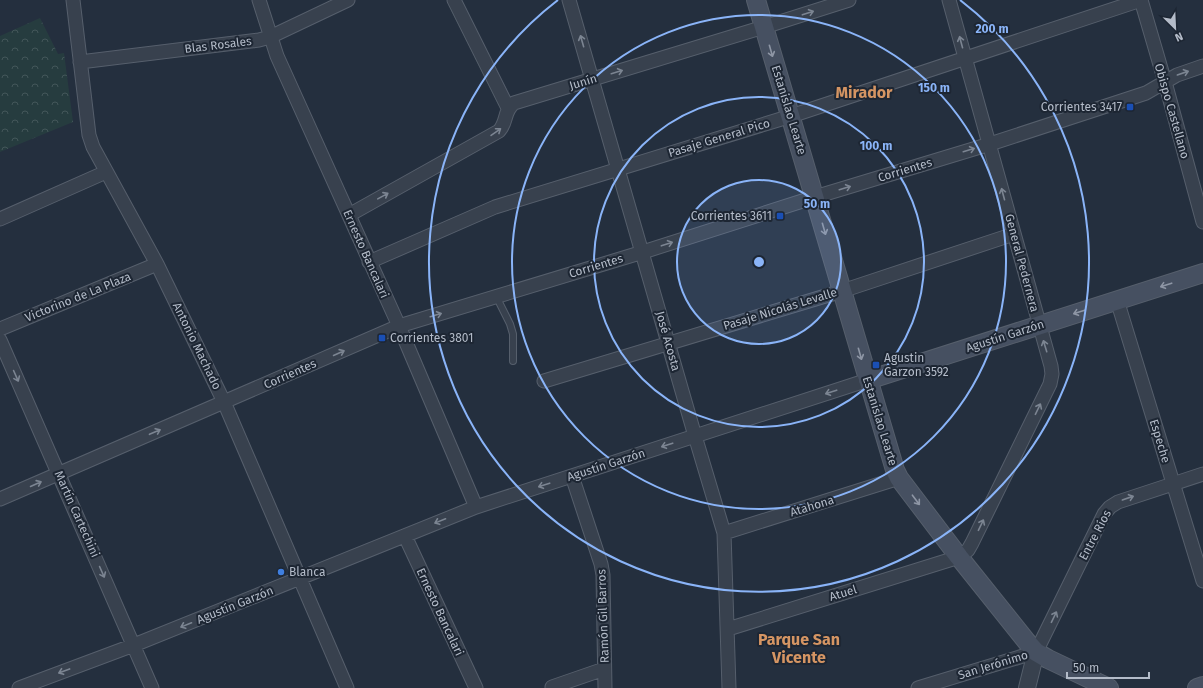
<svg xmlns="http://www.w3.org/2000/svg" width="1203" height="688" viewBox="0 0 1203 688" font-family="'Fira Sans',sans-serif">
  <style>
    .park { fill: url(#park-crowns) }
    .lines { fill: none; stroke-linecap: round; stroke-linejoin: round }
    .service-casing { stroke: #565f6c; stroke-width: 8 }
    .minor-casing { stroke: #565f6c; stroke-width: 15 }
    .tertiary-casing { stroke: #565f6c; stroke-width: 18 }
    .secondary-casing { stroke: #565f6c; stroke-width: 20 }
    .service { stroke: #38414e; stroke-width: 6 }
    .minor { stroke: #38414e; stroke-width: 13 }
    .tertiary { stroke: #38414e; stroke-width: 16 }
    .secondary { stroke: #465061; stroke-width: 18 }
    .oneway { stroke: #7c8592 }
    .oneway2 { stroke: #8e96a5 }
    .ring { fill: none; stroke: #8ab4f8; stroke-width: 2 }
    .transit-dot { fill: #1a4fb4; stroke: #1d2633; stroke-width: 1.5 }
    .shop-dot { fill: #3f7fe0; stroke: #1d2633; stroke-width: 1.5 }
    .labels { text-anchor: middle; stroke-width: 4; stroke-linejoin: round; paint-order: stroke }
    .street-label { font-size: 12px; fill: #b4bcc9; stroke: #1d2633 }
    .poi-label { font-size: 12px; fill: #b4bcc9; stroke: #1d2633; text-anchor: start }
    .district-label { font-size: 16px; font-weight: bold; fill: #d59563; stroke: #1d2633 }
    .centre { fill: #8ab4f8; stroke: #1d2633; stroke-width: 2 }
    .ring-label { font-size: 12px; text-anchor: middle; font-weight: bold; fill: #8ab4f8; stroke: #1d2633; stroke-width: 4; stroke-linejoin: round; paint-order: stroke }
  </style>
  <defs>
    <pattern id="park-crowns" width="20" height="18" patternUnits="userSpaceOnUse"><rect width="20" height="18" fill="#263c3f"/><path d="M2 6a3 3 0 1 1 6 0M12 15a3 3 0 1 1 6 0" fill="none" stroke="#435659"/></pattern>
  </defs>
  <rect width="100%" height="100%" fill="#242f3e"/>
  <path class="park" d="M40 18 58 54 64 53 73 122 0 152V36Z"/>
  <g class="lines">
    <defs>
      <path id="service" d="M496 296 510 324 513 334V361"/>
      <path id="minor" d="M73 0 89 135 93 147 157 264 224 402 347 688
        M259 0 277 56 399 326 476 507
        M454 0 508 108
        M569 0 695 436 724 533 729 688
        M1141 0 1165 82 1203 222
        M80 62 259 40 270 37 348 0
        M349 215 499 131C508 121 503 112 514 103L764 27 849 0
        M0 219 106 172
        M369 262 495 207 791 116 1141 0
        M1117 300 1203 581
        M0 329 157 264
        M0 340 152 688
        M544 381 842 291 1014 234
        M572 476 601 564 603 575 605 688
        M0 499 399 326 643 252 815 197 990 144 1146 93 1177 75 1203 66
        M724 533 899 478
        M405 536 476 688
        M728 629 959 557 968 550 972 543 1050 384 1052 374 1051 366 949 0
        M552 687 604 669
        M19 688 134 645 476 507 868 380
        M918 688 1036 652 1104 514 1110 507 1118 502 1203 474"/>
      <path id="tertiary" d="M1027 688 1036 652"/>
      <path id="secondary" d="M756 0 895 470 899 478 959 557 1027 642 1036 652 1048 659 1109 688
        M868 380 1203 273
        M1197 688 1203 686"/>
    </defs>
    <use href="#service" class="service-casing"/>
    <use href="#minor" class="minor-casing"/>
    <use href="#tertiary" class="tertiary-casing"/>
    <use href="#secondary" class="secondary-casing"/>
    <use href="#service" class="service"/>
    <use href="#minor" class="minor"/>
    <use href="#tertiary" class="tertiary"/>
    <use href="#secondary" class="secondary"/>
  </g>
  <defs><path id="oneway-shaft" d="M-6 0H5M1.5-3L5.5 0L1.5 3" fill="none" stroke-width="1.6" stroke-linecap="round" stroke-linejoin="round"/></defs>
  <g class="oneway">
    <use href="#oneway-shaft" transform="translate(808 13) rotate(-18)"/>
    <use href="#oneway-shaft" transform="translate(582 41) rotate(-106)"/>
    <use href="#oneway-shaft" transform="translate(961 42) rotate(-105)"/>
    <use href="#oneway-shaft" transform="translate(617 72) rotate(-17)"/>
    <use href="#oneway-shaft" transform="translate(1183 73) rotate(-19)"/>
    <use href="#oneway-shaft" transform="translate(496 132) rotate(-35)"/>
    <use href="#oneway-shaft" transform="translate(969 150) rotate(-17)"/>
    <use href="#oneway-shaft" transform="translate(845 188) rotate(-17)"/>
    <use href="#oneway-shaft" transform="translate(1003 194) rotate(-105)"/>
    <use href="#oneway-shaft" transform="translate(383 196) rotate(-29)"/>
    <use href="#oneway-shaft" transform="translate(667 244) rotate(-18)"/>
    <use href="#oneway-shaft" transform="translate(436 315) rotate(-17)"/>
    <use href="#oneway-shaft" transform="translate(1045 346) rotate(-107)"/>
    <use href="#oneway-shaft" transform="translate(339 353) rotate(-24)"/>
    <use href="#oneway-shaft" transform="translate(16 376) rotate(66)"/>
    <use href="#oneway-shaft" transform="translate(831 392) rotate(162)"/>
    <use href="#oneway-shaft" transform="translate(1038 409) rotate(-64)"/>
    <use href="#oneway-shaft" transform="translate(155 432) rotate(-23)"/>
    <use href="#oneway-shaft" transform="translate(667 445) rotate(162)"/>
    <use href="#oneway-shaft" transform="translate(36 484) rotate(-24)"/>
    <use href="#oneway-shaft" transform="translate(544 485) rotate(162)"/>
    <use href="#oneway-shaft" transform="translate(1128 498) rotate(-19)"/>
    <use href="#oneway-shaft" transform="translate(440 521) rotate(158)"/>
    <use href="#oneway-shaft" transform="translate(981 525) rotate(-64)"/>
    <use href="#oneway-shaft" transform="translate(102 572) rotate(66)"/>
    <use href="#oneway-shaft" transform="translate(1054 617) rotate(-64)"/>
    <use href="#oneway-shaft" transform="translate(186 625) rotate(158)"/>
    <use href="#oneway-shaft" transform="translate(64 671) rotate(160)"/>
  </g>
  <g class="oneway2">
    <use href="#oneway-shaft" transform="translate(771 51) rotate(74)"/>
    <use href="#oneway-shaft" transform="translate(824 229) rotate(74)"/>
    <use href="#oneway-shaft" transform="translate(1166 285) rotate(162)"/>
    <use href="#oneway-shaft" transform="translate(1079 312) rotate(162)"/>
    <use href="#oneway-shaft" transform="translate(860 354) rotate(74)"/>
    <use href="#oneway-shaft" transform="translate(916 500) rotate(53)"/>
  </g>
  <circle cx="759" cy="262" r="82" fill="#8ab4f8" fill-opacity=".12"/>
  <g class="ring">
    <circle cx="759" cy="262" r="82"/>
    <circle cx="759" cy="262" r="165"/>
    <circle cx="759" cy="262" r="247"/>
    <path d="M960 0A330 330 0 1 1 558 0"/>
  </g>
  <g class="transit-dot">
    <rect x="1126" y="103" width="8" height="8" rx="2"/>
    <rect x="776" y="212" width="8" height="8" rx="2"/>
    <rect x="378" y="334" width="8" height="8" rx="2"/>
    <rect x="872" y="361" width="8" height="8" rx="2"/>
  </g>
  <circle class="shop-dot" cx="281" cy="572" r="4"/>
  <g class="labels">
    <g class="street-label">
      <text transform="translate(218 45) rotate(-7)" y="4">Blas Rosales</text>
      <text transform="translate(583 82) rotate(-17)" y="4">Junín</text>
      <text transform="translate(789 110) rotate(73)" y="4">Estanislao Learte</text>
      <text transform="translate(1172 111) rotate(74)" y="4">Obispo Castellano</text>
      <text transform="translate(719 138) rotate(-17)" y="4">Pasaje General Pico</text>
      <text transform="translate(905 170) rotate(-17)" y="4">Corrientes</text>
      <text transform="translate(366 254) rotate(66)" y="4">Ernesto Bancalari</text>
      <text transform="translate(1022 263) rotate(75)" y="4">General Pedernera</text>
      <text transform="translate(596 266) rotate(-17)" y="4">Corrientes</text>
      <text transform="translate(78 297) rotate(-22)" y="4">Victorino de La Plaza</text>
      <text transform="translate(780 309) rotate(-17)" y="4">Pasaje Nicolás Levalle</text>
      <text transform="translate(1005 336) rotate(-18)" y="4">Agustín Garzón</text>
      <text transform="translate(668 341) rotate(74)" y="4">José Acosta</text>
      <text transform="translate(197 346) rotate(64)" y="4">Antonio Machado</text>
      <text transform="translate(290 374) rotate(-24)" y="4">Corrientes</text>
      <text transform="translate(880 421) rotate(73)" y="4">Estanislao Learte</text>
      <text transform="translate(1160 441) rotate(73)" y="4">Espeche</text>
      <text transform="translate(606 465) rotate(-18)" y="4">Agustín Garzón</text>
      <text transform="translate(812 506) rotate(-17)" y="4">Atahona</text>
      <text transform="translate(77 514) rotate(66)" y="4">Martín Cartechini</text>
      <text transform="translate(1095 535) rotate(-62)" y="4">Entre Ríos</text>
      <text transform="translate(843 593) rotate(-17)" y="4">Atuel</text>
      <text transform="translate(235 605) rotate(-22)" y="4">Agustín Garzón</text>
      <text transform="translate(440 612) rotate(65)" y="4">Ernesto Bancalari</text>
      <text transform="translate(603 616) rotate(-92)" y="4">Ramón Gil Barros</text>
      <text transform="translate(993 665) rotate(-17)" y="4">San Jerónimo</text>
    </g>
    <g class="poi-label">
      <text x="1122" y="111" text-anchor="end">Corrientes 3417</text>
      <text x="772" y="220" text-anchor="end">Corrientes 3611</text>
      <text x="390" y="342">Corrientes 3801</text>
      <text x="884" y="362">Agustin<tspan x="884" dy="14">Garzon 3592</tspan></text>
      <text x="289" y="576">Blanca</text>
    </g>
    <g class="district-label">
      <text x="864" y="98">Mirador</text>
      <text x="799" y="645">Parque San<tspan x="799" dy="18">Vicente</tspan></text>
    </g>
  </g>
  <circle cx="759" cy="262" r="6" class="centre"/>
  <g class="ring-label">
    <text x="992" y="33">200 m</text>
    <text x="934" y="92">150 m</text>
    <text x="876" y="150">100 m</text>
    <text x="817" y="208">50 m</text>
  </g>
  <g transform="translate(1175 28) rotate(156)" stroke="#1d2633" stroke-width="3" paint-order="stroke">
  <path d="M0-3L7 15L0 10L-7 15Z" fill="#b4bcc9"/>
  <text y="-6" font-size="11" font-weight="bold" text-anchor="middle" fill="#b4bcc9">N</text>
  </g>
  <path d="M1067 672v6h82v-6" fill="none" stroke="#b4bcc9" stroke-width="2"/>
  <text x="1073" y="672" font-size="12" fill="#b4bcc9" stroke="#1d2633" stroke-width="3" paint-order="stroke">50 m</text>
</svg>
